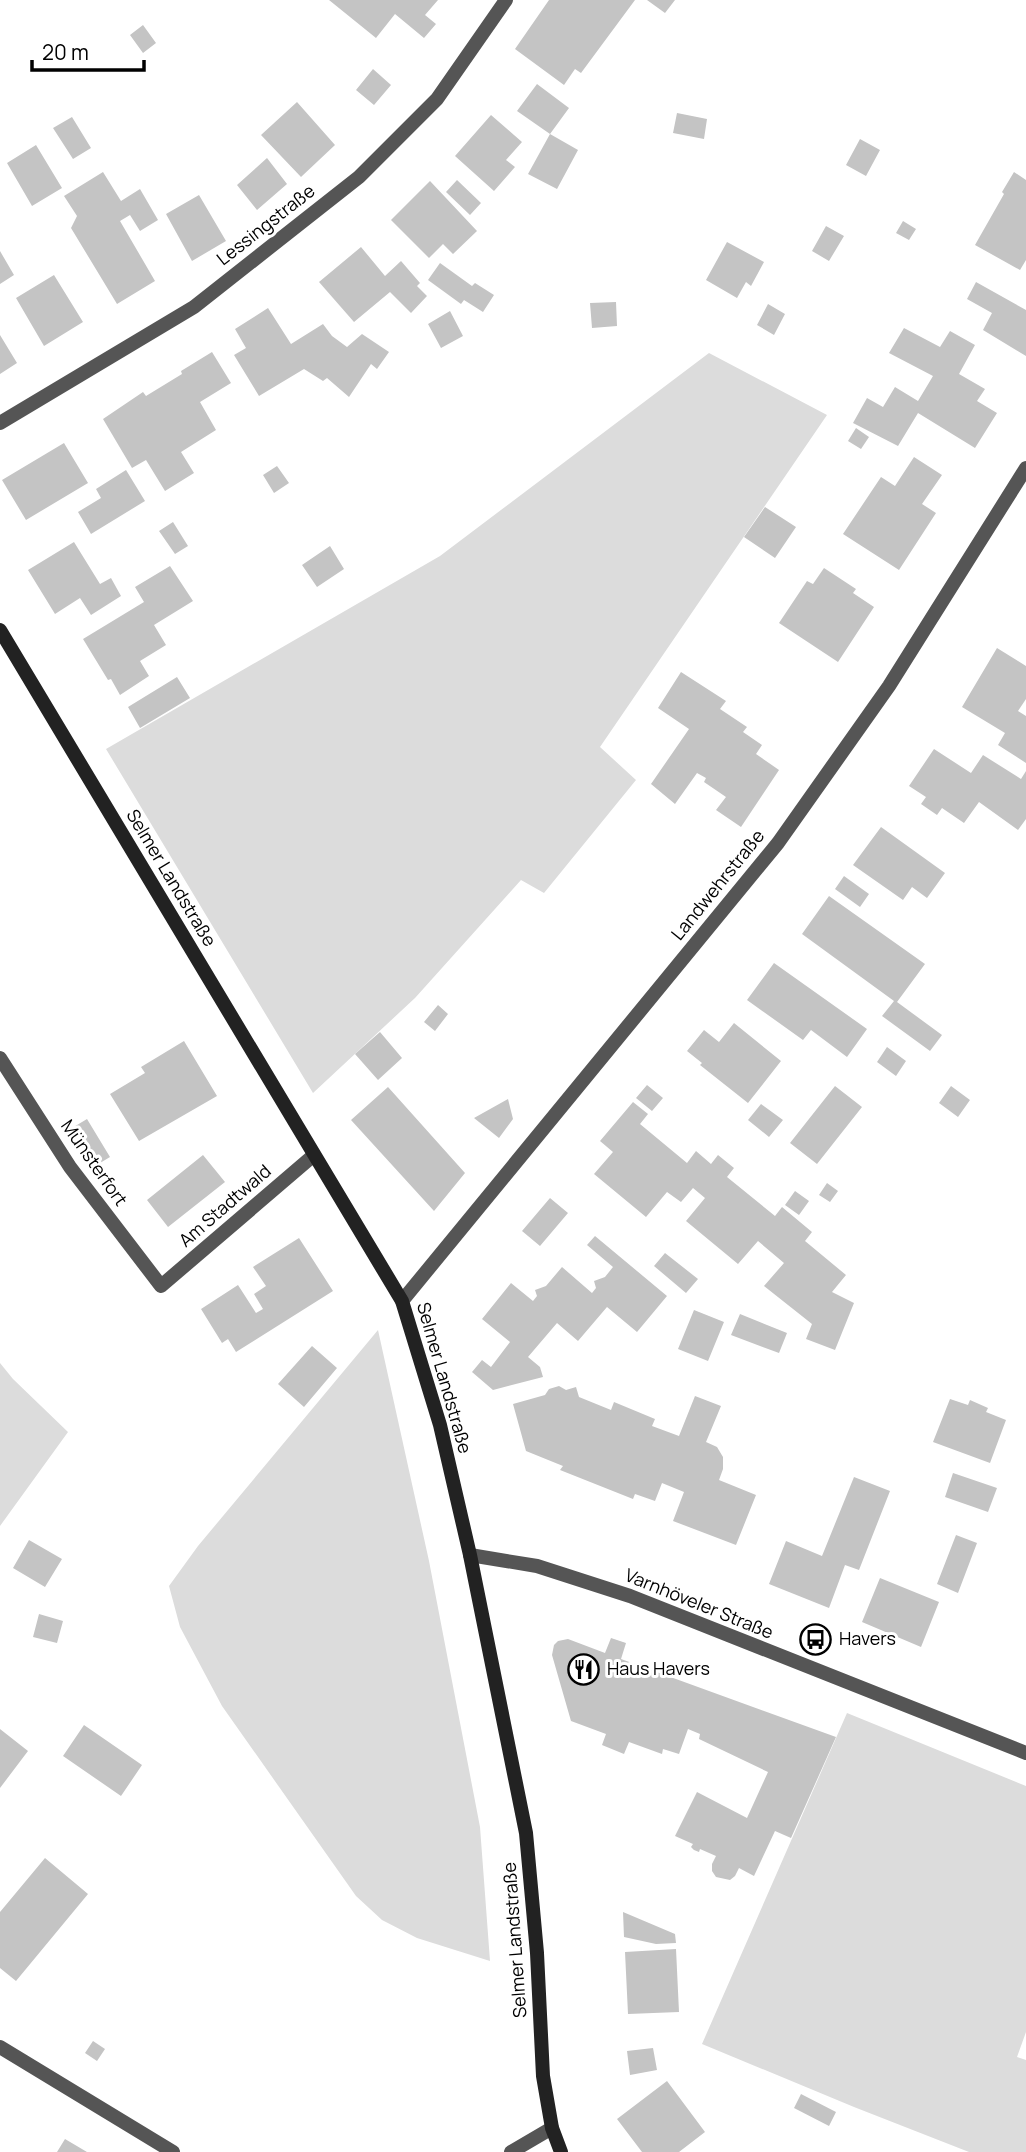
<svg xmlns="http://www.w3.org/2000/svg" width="1026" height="2152" viewBox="0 0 1026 2152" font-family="Manrope,sans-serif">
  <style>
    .green { fill: #dcdcdc }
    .building { fill: #c4c4c4 }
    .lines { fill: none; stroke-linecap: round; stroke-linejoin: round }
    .service { stroke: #555; stroke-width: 14 }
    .minor { stroke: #555; stroke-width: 14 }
    .tertiary { stroke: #555; stroke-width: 14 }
    .secondary { stroke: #222; stroke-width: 14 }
    .labels { text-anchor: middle; stroke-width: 6; stroke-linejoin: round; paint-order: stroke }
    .street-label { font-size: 18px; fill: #000; stroke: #fff }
    .poi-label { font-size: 18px; fill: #000; stroke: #fff; text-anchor: start }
  </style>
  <rect width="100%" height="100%" fill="#fff"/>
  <path class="green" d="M709 353 827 415 600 747 636 780 544 893 521 880 415 998 313 1093 106 749 440 556Z
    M378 1330 429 1561 480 1827 490 1961 417 1938 382 1920 356 1896 222 1706 180 1627 169 1586 198 1546Z
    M0 1363 13 1379 68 1432 0 1526Z
    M847 1713 1026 1786V2032L1017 2057 1026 2060V2152H969L854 2107 702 2044Z"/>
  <path class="building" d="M329 0H438L425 15 436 24 424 38 395 14 376 38Z
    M549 0H635L581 73 575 69 564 85 515 49Z
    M647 0H675L665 13Z
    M143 25 156 43 143 53 130 35Z
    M373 69 391 85 374 105 356 90Z
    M537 84 569 108 550 134 578 150 557 189 528 174 550 134 517 111Z
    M297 102 335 145 301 177 261 135Z
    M677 113 707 119 704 139 673 133Z
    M491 115 522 142 506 160 515 167 494 191 455 156Z
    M72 117 91 148 73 159 53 128Z
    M860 139 880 150 866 176 846 165Z
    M36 145 62 188 32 206 7 163Z
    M267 158 287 184 257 210 237 185Z
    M103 172 121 201 140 189 158 220 140 231 130 215 120 221 155 281 117 304 71 228 77 216 64 196Z
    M1014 172 1026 180V260L1020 270 975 245 1004 194 1002 192Z
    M457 180 481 203 470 215 446 192Z
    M430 181 477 231 453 254 443 244 429 258 391 220Z
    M199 195 226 241 192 261 166 214Z
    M903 221 916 229 909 240 896 233Z
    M826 226 844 236 829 261 812 251Z
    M727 242 764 262 751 286 746 282 737 298 706 280Z
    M361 247 385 276 401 261 420 283 417 286 427 296 411 313 390 292 354 322 319 282Z
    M0 251 14 275 0 284Z
    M440 263 472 286 475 283 494 295 483 312 464 300 461 304 428 280Z
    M54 275 83 322 44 346 16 298Z
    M976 282 1026 310V356L983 330 992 313 967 299Z
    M616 302 617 326 592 328 590 303Z
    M768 304 785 314 774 335 757 325Z
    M268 308 291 344 323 324 332 336 347 347 362 334 389 352 377 369 371 364 349 397 327 378 323 381 304 369 259 396 234 355 246 348 235 329Z
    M450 311 463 336 441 348 428 324Z
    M904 328 940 347 950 331 975 345 959 374 985 389 977 401 997 413 975 448 918 413 898 446 853 423 867 398 883 407 895 387 918 401 933 376 889 353Z
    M0 335 17 363 0 374Z
    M212 352 231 383 200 402 216 430 181 452 194 473 165 491 146 460 132 468 103 419 143 392 146 396 182 374 181 371Z
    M856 428 869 437 861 449 848 441Z
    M64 443 88 483 26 520 2 480Z
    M914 457 942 475 922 504 936 513 899 570 843 534 881 477 895 486Z
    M277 466 289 483 274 493 263 475Z
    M126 470 145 501 91 534 78 512 101 498 96 489Z
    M765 507 796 527 775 558 744 537Z
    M173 522 188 546 175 554 159 531Z
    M74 542 100 584 111 578 121 596 91 615 80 598 55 614 28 570Z
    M330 546 344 569 317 587 302 565Z
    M170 566 193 601 154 625 166 645 140 661 149 676 120 695 111 679 108 680 83 639 144 602 135 587Z
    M824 568 856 589 853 593 874 607 838 662 779 623 807 581 813 584Z
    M997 648 1026 666V699L1018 711 1026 716V763L998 745 1005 733 962 707Z
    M681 672 726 701 720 709 747 727 743 732 762 745 756 754 779 770 741 827 716 810 726 797 704 782 706 778 697 773 675 804 651 784 689 729 658 708Z
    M177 677 190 698 140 728 128 707Z
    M934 749 971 773 983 755 1021 779 1026 771V819L1018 830 979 802 964 823 942 808 937 815 921 804 926 797 909 786Z
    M881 827 945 873 927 898 912 887 903 900 853 865Z
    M844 876 869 894 860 907 835 889Z
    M829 896 925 964 897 1002 942 1035 930 1051 882 1016 894 1001 802 934Z
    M774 963 867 1029 847 1057 811 1030 803 1040 747 1000Z
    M438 1005 448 1014 435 1031 424 1022Z
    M734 1023 781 1061 748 1103 700 1065 702 1063 687 1051 704 1030 719 1042Z
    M380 1032 402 1058 378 1080 355 1054Z
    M184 1041 217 1096 139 1141 110 1094 145 1073 141 1067Z
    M887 1047 906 1061 896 1076 877 1062Z
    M647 1085 663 1098 652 1111 636 1098Z
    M835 1086 862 1107 817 1164 790 1143Z
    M951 1086 970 1100 958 1117 939 1103Z
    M388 1087 465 1173 434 1211 351 1120Z
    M508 1099 513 1119 499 1138 474 1118Z
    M633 1102 648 1114 640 1124 687 1163 696 1151 711 1164 718 1155 734 1168 727 1177 775 1216 782 1207 812 1232 805 1241 846 1275 832 1292 854 1303 835 1350 806 1339 812 1324 764 1286 784 1263 758 1241 738 1264 686 1221 705 1198 693 1188 681 1202 667 1192 646 1217 594 1174 613 1152 600 1141Z
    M761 1104 783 1120 769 1137 748 1120Z
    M87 1119 110 1157 95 1166 72 1128Z
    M203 1155 225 1182 168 1227 147 1200Z
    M827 1183 838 1191 830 1202 819 1195Z
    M795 1191 809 1201 799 1215 785 1205Z
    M550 1198 568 1213 540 1246 522 1231Z
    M595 1236 667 1296 637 1332 607 1307 578 1341 557 1323 528 1357 540 1367 543 1377 493 1390 472 1372 482 1360 491 1367 510 1342 482 1319 511 1283 533 1301 537 1296 535 1290 546 1286 562 1267 592 1293 596 1288 594 1281 605 1277 613 1267 587 1245Z
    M299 1238 333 1291 236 1352 228 1339 222 1343 201 1309 238 1285 256 1313 263 1309 254 1294 266 1286 253 1267Z
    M665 1253 698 1279 686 1293 654 1266Z
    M694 1310 724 1322 708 1361 678 1349Z
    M740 1314 787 1333 779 1353 731 1335Z
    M312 1346 337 1368 304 1407 278 1384Z
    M559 1386 566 1390 576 1387 579 1397 611 1410 614 1402 655 1419 652 1426 679 1436 695 1396 721 1406 706 1442 717 1447 723 1457V1469L719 1480 756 1495 736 1545 673 1521 684 1492 662 1483 655 1501 635 1494 633 1499 560 1470 563 1466 526 1451 513 1404 545 1395 549 1389Z
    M950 1399 968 1405 970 1400 988 1408 986 1412 1006 1420 990 1463 933 1442Z
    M953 1473 997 1488 988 1512 945 1497Z
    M854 1477 890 1491 859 1570 845 1565 829 1608 769 1584 786 1541 822 1556Z
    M956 1535 977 1543 958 1593 937 1584Z
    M29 1540 62 1559 45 1587 13 1568Z
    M880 1578 939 1602 921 1647 862 1622Z
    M39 1614 63 1621 57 1643 33 1637Z
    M611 1638 626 1643 621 1659 836 1737 791 1838 775 1831 754 1876 739 1868 735 1876 730 1880 716 1877 712 1871V1864L716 1856 700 1849 699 1852 694 1850 691 1847 693 1844 675 1836 697 1792 747 1818 768 1772 699 1739 700 1734 688 1729 679 1754 663 1749 662 1754 629 1742 624 1754 602 1745 606 1734 571 1721 552 1655 554 1645 558 1641 568 1639 605 1653Z
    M84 1725 142 1765 121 1796 63 1756Z
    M0 1729 28 1751 0 1788Z
    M45 1858 88 1894 16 1981 0 1968V1912Z
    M623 1912 675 1934 676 1943 656 1944 624 1937Z
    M676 1949 679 2012 628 2014 625 1952Z
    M93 2041 105 2049 97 2061 85 2053Z
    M653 2048 657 2070 630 2075 627 2051Z
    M667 2081 705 2132 679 2152H642L617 2119Z
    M801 2094 836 2112 829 2126 794 2108Z
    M65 2139 87 2152H57Z"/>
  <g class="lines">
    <path class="service" d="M0 2047 173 2152"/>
    <path class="minor" d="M0 423 194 307 359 177 437 99 506 0
      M0 1058 70 1167 161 1286 314 1155
      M511 2152 552 2128"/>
    <path class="tertiary" d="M402 1301 778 843 889 686 1026 468
      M470 1555 537 1566 630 1596 1026 1753"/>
    <path class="secondary" d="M0 630 402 1301 440 1425 470 1555 526 1833 537 1953 543 2076 552 2128 561 2152"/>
  </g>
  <defs>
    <symbol id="bus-ring" viewBox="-11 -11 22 22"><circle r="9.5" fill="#fff" stroke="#000" stroke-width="1.5"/><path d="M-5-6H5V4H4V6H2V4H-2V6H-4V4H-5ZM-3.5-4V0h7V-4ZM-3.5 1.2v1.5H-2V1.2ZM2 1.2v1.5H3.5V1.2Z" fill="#000"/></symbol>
    <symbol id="restaurant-ring" viewBox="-11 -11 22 22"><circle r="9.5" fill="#fff" stroke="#000" stroke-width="1.5"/><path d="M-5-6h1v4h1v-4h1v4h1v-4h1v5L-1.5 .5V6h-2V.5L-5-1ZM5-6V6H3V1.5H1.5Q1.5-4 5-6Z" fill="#000"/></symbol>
  </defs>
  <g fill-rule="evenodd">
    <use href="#bus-ring" x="798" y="1622" width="35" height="35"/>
    <use href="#restaurant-ring" x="566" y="1652" width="35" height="35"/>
  </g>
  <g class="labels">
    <g class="street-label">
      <text transform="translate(266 225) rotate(-38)" y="6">Lessingstraße</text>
      <text transform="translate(171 878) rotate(59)" y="6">Selmer Landstraße</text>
      <text transform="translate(718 885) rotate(-51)" y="6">Landwehrstraße</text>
      <text transform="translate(94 1163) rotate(55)" y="6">Münsterfort</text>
      <text transform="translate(225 1206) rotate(-41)" y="6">Am Stadtwald</text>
      <text transform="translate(444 1378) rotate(74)" y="6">Selmer Landstraße</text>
      <text transform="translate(699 1604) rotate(22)" y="6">Varnhöveler Straße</text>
      <text transform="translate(515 1940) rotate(-94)" y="6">Selmer Landstraße</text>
    </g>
    <g class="poi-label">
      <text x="839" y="1645">Havers</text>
      <text x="607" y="1675">Haus Havers</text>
    </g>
  </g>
  <path d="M32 60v10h112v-10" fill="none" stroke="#000000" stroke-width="3.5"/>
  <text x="42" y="60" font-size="21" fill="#000000" stroke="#ffffff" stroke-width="5" paint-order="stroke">20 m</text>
</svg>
